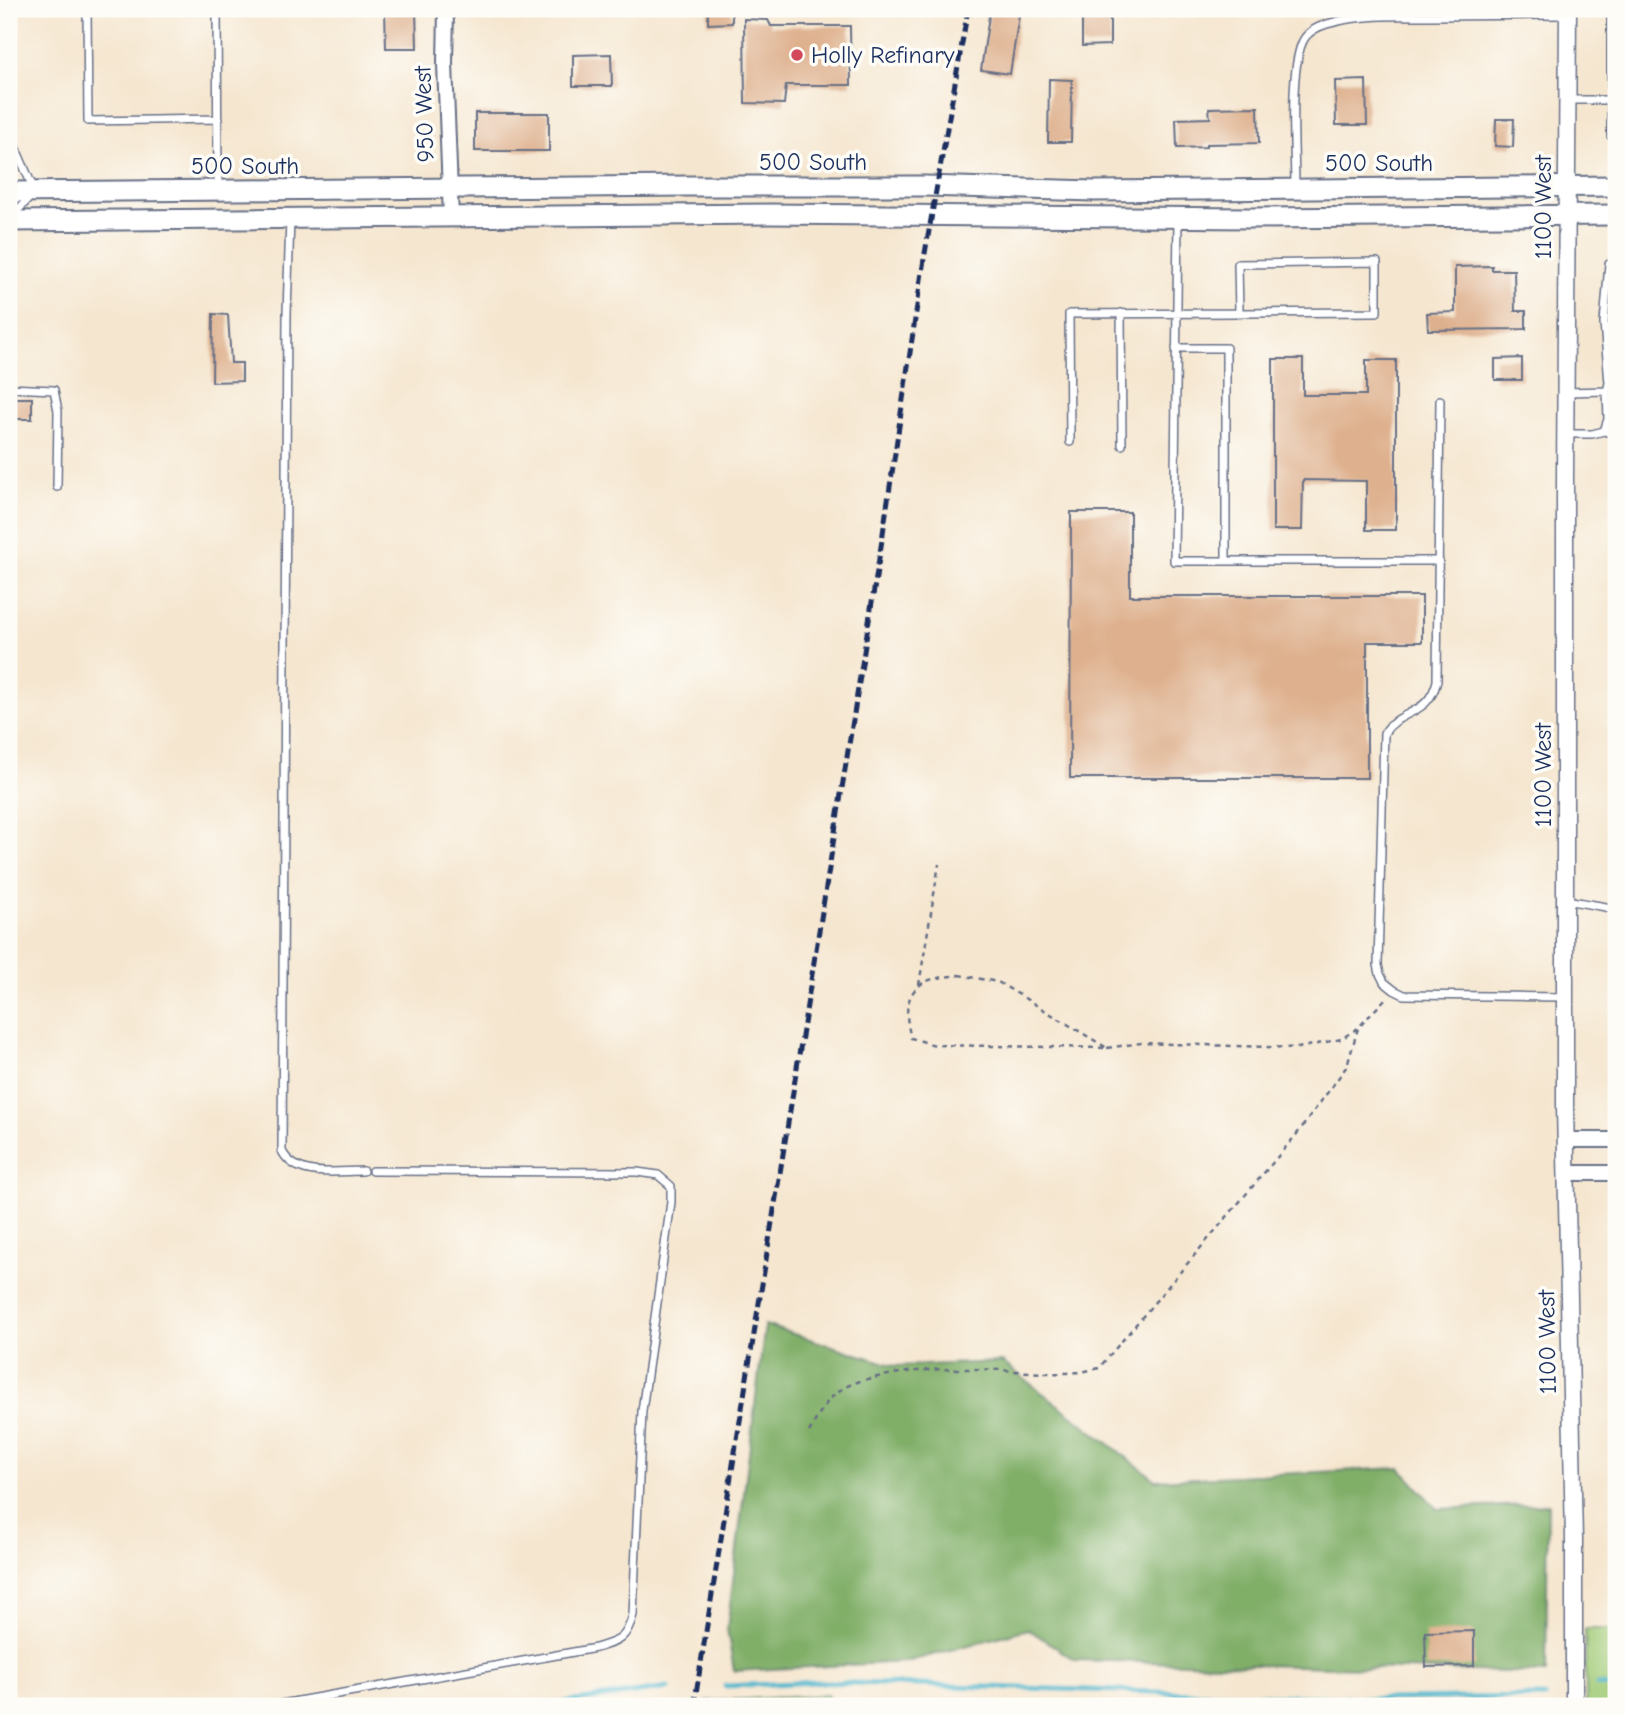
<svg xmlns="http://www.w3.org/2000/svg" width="1625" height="1715" viewBox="0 0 1625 1715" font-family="'Comic Neue',sans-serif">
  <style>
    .green { fill: #a1cb77; stroke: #5e7d6a; stroke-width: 2 }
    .forest { fill: #80af68; stroke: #4e6f63; stroke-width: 2 }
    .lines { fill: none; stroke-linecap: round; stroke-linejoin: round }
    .stream { stroke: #4db5cb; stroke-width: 5 }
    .building { fill: #deb08d }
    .service-casing { stroke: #676f86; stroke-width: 10 }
    .minor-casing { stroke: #676f86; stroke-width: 18 }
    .tertiary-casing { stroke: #676f86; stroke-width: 19 }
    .secondary-casing { stroke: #676f86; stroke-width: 23 }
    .path { stroke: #676f86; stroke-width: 2.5; stroke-dasharray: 5 5; stroke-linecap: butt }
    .service { stroke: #fff; stroke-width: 7 }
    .minor { stroke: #fff; stroke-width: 14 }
    .tertiary { stroke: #fff; stroke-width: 16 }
    .secondary { stroke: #fff; stroke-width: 19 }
    .rail { stroke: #1b2f5e; stroke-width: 5; stroke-dasharray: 10 5; stroke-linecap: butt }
    .poi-dot { fill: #d1495b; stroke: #fdfcf7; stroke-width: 2.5 }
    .labels { text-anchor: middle; stroke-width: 7; stroke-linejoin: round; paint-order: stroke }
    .poi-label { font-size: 24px; fill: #1b2f5e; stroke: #fdfcf7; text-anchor: start }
    .street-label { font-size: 24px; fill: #1b2f5e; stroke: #fdfcf7 }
  </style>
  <rect width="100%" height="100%" fill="#fdfcf7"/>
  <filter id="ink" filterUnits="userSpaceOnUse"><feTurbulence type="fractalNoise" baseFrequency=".0143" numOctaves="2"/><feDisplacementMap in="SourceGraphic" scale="14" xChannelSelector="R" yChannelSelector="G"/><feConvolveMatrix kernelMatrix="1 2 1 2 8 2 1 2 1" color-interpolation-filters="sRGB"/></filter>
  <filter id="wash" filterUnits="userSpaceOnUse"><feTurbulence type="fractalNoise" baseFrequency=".00686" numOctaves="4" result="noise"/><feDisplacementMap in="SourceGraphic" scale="28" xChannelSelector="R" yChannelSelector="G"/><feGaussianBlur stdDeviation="1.57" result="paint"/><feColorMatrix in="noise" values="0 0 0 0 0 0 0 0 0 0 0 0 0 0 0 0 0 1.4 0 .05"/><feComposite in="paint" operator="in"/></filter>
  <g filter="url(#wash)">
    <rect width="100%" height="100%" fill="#f5e6cf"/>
    <path class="green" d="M1585 1629H1616V1706H1586Z
      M828 1695V1706H707V1701Z"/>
    <path class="forest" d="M765 1325 895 1366 1002 1362 1156 1480 1400 1468 1437 1509 1548 1504 1546 1673 1075 1660 1028 1629 906 1662 734 1671 727 1629Z"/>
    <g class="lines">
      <path class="stream" d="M1597 1685 1616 1687
        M725 1686 818 1682 1388 1699 1545 1697
        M540 1706 668 1688"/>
    </g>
    <g id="blocks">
      <path class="building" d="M385 9H416L417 48H386Z
        M708 9H732V23L708 24Z
        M990 9H1020L1010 74 981 70Z
        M1082 9H1110V45L1082 46Z
        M744 19 768 20 771 26H850L851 85H786L784 104 745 103Z
        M611 54 612 86H573V55Z
        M1049 79 1072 80 1071 142H1048Z
        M1366 80 1367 125H1336L1335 81Z
        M1258 107 1259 143 1206 144V147L1177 148 1176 119 1210 118 1209 108Z
        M475 113H549V151H475Z
        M1496 119H1514L1513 147 1495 146Z
        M1492 266V270H1514L1515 311H1526V329L1428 330 1427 313 1455 312V267Z
        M213 314 228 315 231 363H242V381L212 382Z
        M1522 358V380H1495V359Z
        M1273 359H1303V395H1366V360H1396V530H1366V481L1303 480 1302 530H1273Z
        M9 398H32V419H9Z
        M1071 512H1130V596H1422V642H1367V778H1070Z
        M1474 1631V1666L1426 1667 1425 1632Z"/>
    </g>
  </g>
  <g filter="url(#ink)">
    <use href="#blocks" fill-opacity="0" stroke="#676f86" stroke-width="2"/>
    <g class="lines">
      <defs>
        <path id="service" d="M87 9 88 121 218 119
          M217 9 218 189
          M1616 19H1611V100L1616 99
          M1567 100H1611V136H1616
          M9 133 35 192 17 211 9 214
          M1295 187C1295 151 1289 74 1302 43 1306 33 1317 27 1327 24 1359 14 1394 16 1428 16 1474 16 1521 15 1567 15
          M1178 218 1174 561H1439
          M290 219 287 314 282 1151C296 1179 336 1171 363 1171
          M1121 313 1122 445
          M1176 348H1226V561
          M9 388 54 390 58 411 57 487
          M1566 392 1607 391 1609 383 1604 323 1609 264 1616 262
          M1440 400 1437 681C1428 717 1401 708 1384 733L1378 965 1380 974 1384 982 1394 990 1404 995 1565 997
          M1604 431 1616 435
          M1565 434H1592L1604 431 1608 419 1607 391
          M1070 442 1069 314 1377 312V262L1238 264 1239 312
          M1566 900 1606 907 1616 911
          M270 1706 596 1648C619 1641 626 1640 633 1615L642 1411 671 1202V1186L658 1175 637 1172 372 1171"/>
        <path id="minor" d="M446 9 445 64 451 218
          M1566 1140H1616
          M1567 1173H1616"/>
        <path id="tertiary" d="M1568 9 1565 480V1106L1574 1540V1706"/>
        <path id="secondary" d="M9 192 688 186H925L1095 191 1616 186
          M9 221 768 214 1250 218 1616 215"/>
      </defs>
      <use href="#service" class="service-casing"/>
      <use href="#minor" class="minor-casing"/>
      <use href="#tertiary" class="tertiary-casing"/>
      <use href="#secondary" class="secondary-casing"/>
      <path class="path" d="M959 975 998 982 1107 1048 935 1045 911 1038C906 1020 903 998 920 985 930 977 948 977 959 975Z
        M919 985 939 864
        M1107 1048 1141 1043 1298 1048 1341 1039 1358 1028 1387 997
        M809 1432C816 1420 823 1405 833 1396 847 1383 865 1379 883 1376 922 1368 962 1368 1002 1370 1034 1372 1067 1377 1099 1368L1297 1134 1347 1066 1358 1028"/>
      <use href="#service" class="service"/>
      <use href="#minor" class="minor"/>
      <use href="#tertiary" class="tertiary"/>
      <use href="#secondary" class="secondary"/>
      <path class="rail" d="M694 1706 882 540 924 259 968 9"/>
    </g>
  </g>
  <circle class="poi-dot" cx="797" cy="55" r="7"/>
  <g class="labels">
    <g class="poi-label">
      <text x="811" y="63">Holly Refinary</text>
    </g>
    <g class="street-label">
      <text transform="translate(424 114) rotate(-92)" y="8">950 West</text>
      <text x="813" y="170">500 South</text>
      <text x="1379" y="171">500 South</text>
      <text x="245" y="174">500 South</text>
      <text transform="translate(1543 207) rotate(-90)" y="8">1100 West</text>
      <text transform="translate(1543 775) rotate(-90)" y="8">1100 West</text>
      <text transform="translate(1547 1342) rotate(-91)" y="8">1100 West</text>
    </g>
  </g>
  <rect width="1625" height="1715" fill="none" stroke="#fdfcf7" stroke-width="35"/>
</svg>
